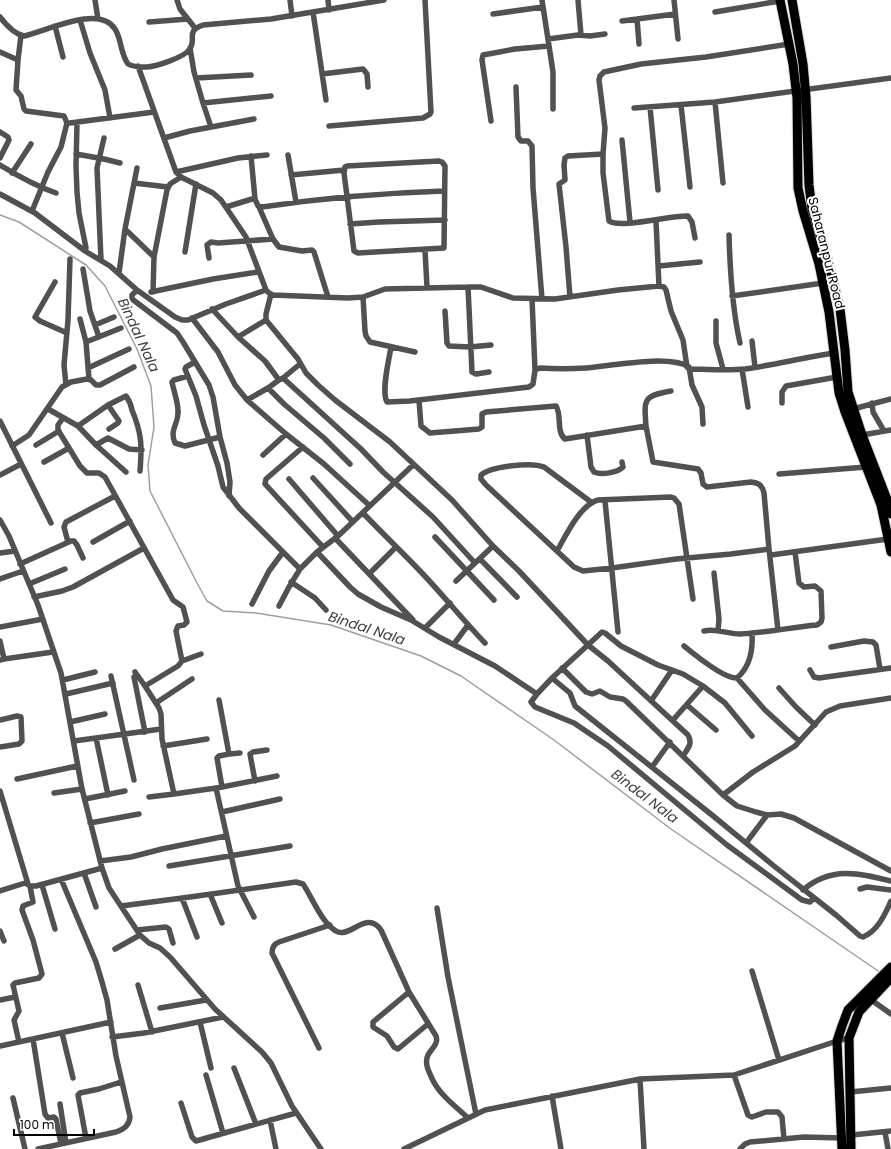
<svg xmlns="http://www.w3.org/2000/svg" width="891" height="1149" viewBox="0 0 891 1149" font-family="Poppins,sans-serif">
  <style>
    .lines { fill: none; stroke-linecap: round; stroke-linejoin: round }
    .stream { stroke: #9f9f9f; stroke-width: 1.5 }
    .primary-casing { stroke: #dbdbdb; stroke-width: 11 }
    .street { stroke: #515151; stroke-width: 5.5 }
    .primary { stroke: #000; stroke-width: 9 }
    .labels { text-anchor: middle; stroke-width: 4; stroke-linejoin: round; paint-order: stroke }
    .street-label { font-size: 13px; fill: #000; stroke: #fff }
    .water-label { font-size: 14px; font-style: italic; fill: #404040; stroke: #fff }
  </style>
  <rect width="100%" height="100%" fill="#fff"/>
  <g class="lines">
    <path class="stream" d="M0 215 19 222 86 265 105 286 137 349 151 386 154 427 148 465 150 491 197 583 207 601 223 611 256 613 331 625 421 656 461 676 554 740 671 829 881 973"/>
    <defs>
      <path id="primary" d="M780 0 793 64 797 98 798 188 803 211 819 264 829 312 839 393 845 412 881 505 891 552
        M792 0 803 64 806 97 809 185 812 209 828 261 840 309 845 350 848 392 862 435 888 502 891 514
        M842 1149 837 1041 842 1026 848 1010 891 967
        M851 1149 849 1038 859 1012 891 978"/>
    </defs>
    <use href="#primary" class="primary-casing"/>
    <path class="street" d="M95 0 98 19
      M177 0 180 9 195 28
      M290 0 292 16
      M328 0 329 10
      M542 0 553 72V109
      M578 0 581 35
      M674 0 678 39
      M313 12 326 100
      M715 12 780 1
      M493 14 543 7
      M0 17C6 25 14 34 24 36 47 31 99 4 115 29 122 40 120 53 128 64 133 67 140 67 146 67 156 67 184 57 189 50 198 39 184 32 203 25L271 19 384 0
      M637 19 639 44
      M80 20 90 53 105 90 110 118
      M622 21 675 14
      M149 22 188 19
      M55 26 63 57
      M548 39 578 35 590 36 605 34
      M190 48 194 72 203 103 271 96
      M0 52 18 60 16 90 21 96 24 109 26 111 64 116 67 123H70L154 112
      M18 60 21 35
      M138 66 176 172 181 177 213 193 221 200 246 237 266 290 269 293 273 295 348 298 363 297 385 289 468 287H481L513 298 555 299 618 290 659 286 664 287 666 290 671 311 683 340 687 367
      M322 74 363 69 367 74 368 87
      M196 78 251 75
      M516 87 518 137 521 141H528L532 146 533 188 542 299
      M715 102 723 183
      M203 103 211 127
      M681 105 690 187
      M650 107 658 190
      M634 108 715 102 891 78
      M491 121 482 60 483 55 515 49 549 46
      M77 123 76 166 77 192 79 213 86 248 85 251
      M329 126 423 118 430 114 431 112 425 0
      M0 132 8 137 9 140 0 158
      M164 138 190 131 254 119
      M622 140 630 222
      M76 154 104 159 120 163
      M288 155 296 202
      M251 156 255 199
      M439 161 442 162 445 166 444 248 358 253 354 251 344 173 345 167 347 166Z
      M0 165C18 176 36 186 56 193
      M137 168 125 229 154 257
      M176 172 238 158 267 155
      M12 173 31 144
      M291 175 344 170
      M134 183 168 187
      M0 194 35 213 85 251 110 266 137 290 175 317 182 320H188L226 304 266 290
      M226 207 252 199H255L258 206 262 207C322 198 383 193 444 191
      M259 207 273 239 279 247 302 251 312 250 314 252 328 297
      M32 211 48 172 61 147 67 123
      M656 221 659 286
      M350 224 379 222 445 220
      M729 235C730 271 732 308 740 343
      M695 238 692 222 688 216C672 215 620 229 609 221L603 173V154L605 128 599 80 600 76 604 72 641 64 706 57 789 44
      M425 250 427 287
      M185 252 196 184
      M209 258 207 245 211 242 218 243 273 239
      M101 260 97 168 104 138
      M659 266 700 262
      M83 269 90 311 99 337
      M119 273 125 229
      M55 282 35 317 40 321 67 333
      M468 287 472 372 476 374 489 372
      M137 290 132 295V299L177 333 183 342 209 385 213 397 220 437 227 463 230 482 229 496
      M151 292 213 279 258 272
      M153 292 154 257 167 190 170 184 181 177
      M271 294 266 314V320L298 359 306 373 318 385 335 400 390 442 452 500 493 546 519 571 588 645 608 661 688 735C693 744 688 748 683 756
      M732 296 823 283
      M363 297 365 331 366 336 370 342 415 352
      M570 297 566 247 559 184 565 180 564 165 565 158 568 156 603 154
      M532 299 535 370
      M212 309 238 337
      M445 311 447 343 449 346 470 347 491 345
      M192 318 218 352 235 385 247 400 286 434 324 464 370 506
      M80 319 86 342 89 379
      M266 320 238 337 265 361 279 380 283 378 361 449 383 472 433 517 475 563
      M716 321V343L723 369
      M95 325 114 317
      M752 341 755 367
      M86 342 121 328
      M391 347C389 360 381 391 387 402L410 401 529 387 533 384 535 370 540 368C555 369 570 369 586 368 610 366 669 354 689 367L692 385 702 407 703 424
      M195 362 186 367 185 369 196 396 204 425 218 466 223 487 239 508 300 569
      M88 368 129 349
      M689 369C708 369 726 371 745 369 775 365 805 357 835 353
      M742 369 748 407
      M188 376 174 380 172 382C174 392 178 402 178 411 179 424 169 429 175 443L185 446 220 437
      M283 378 300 364
      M66 385 64 365 68 320 70 259
      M268 388 284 404 324 438 350 464
      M247 400 268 388 279 380
      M419 400 421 426 430 433 479 429 482 427V414L486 412 556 406C562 415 556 432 565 439L646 426 653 462 698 469 701 473 703 484 707 487 751 482C759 483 762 485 764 493L769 549 778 630
      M782 403V392L786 386 837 377
      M872 403 873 412 884 431
      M108 405 119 421 118 423 109 429
      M48 409 78 426 96 445 126 472
      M853 409 891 399
      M63 418 58 425V430L80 466 87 473H99L105 477 173 600 183 607 187 622 184 625 178 626 176 631 182 661 178 666 145 686 159 708 161 714 162 739 174 794 216 788
      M0 421 51 523
      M78 426 108 405 126 396C129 400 131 405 132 410 142 434 142 446 140 471
      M646 426C644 399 643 396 671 391
      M587 435 591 467 594 472C601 475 617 473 623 467L622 462
      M862 435 891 430
      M36 445 59 431
      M96 445 108 438 129 449 142 450
      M12 446 29 435 62 387 71 382 87 379 91 380 96 385H100L134 367
      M303 447 266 479 265 484 323 547
      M263 455 286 434
      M44 462 69 448
      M779 474 866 467
      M0 475 21 464
      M313 478 353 522
      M289 479 338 536
      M605 501 618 632
      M591 502 544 467C532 462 491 466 481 475V479L486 485 574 567 583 571 612 568 676 559 731 554 769 549
      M363 513C382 533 402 552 421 572 443 595 463 620 485 643
      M0 520 9 536 38 605 61 673 82 789 102 868 109 888 140 935 149 943 160 948 170 957 215 1009 262 1052 271 1063 292 1106 321 1149
      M435 537 494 600
      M335 538 413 620
      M68 542 64 527 66 522 115 496
      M93 542 130 521
      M557 551C566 535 580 505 598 500L671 497 674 498 679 504 693 599
      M317 552 350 587 358 594 381 607 411 620 439 637 495 666 537 694 552 678 602 632 605 633 621 646 658 665 683 674 703 686 725 703 752 736
      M0 553 15 551
      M771 555 888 539
      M480 559 517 597
      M20 564 71 541H74L77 545 83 558
      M714 573 719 619 718 631
      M369 574 396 547
      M0 579 23 571
      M456 581 493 546
      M291 582 315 598 326 610
      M29 584 65 569
      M34 597 62 591 73 587 144 548
      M252 604 269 571 283 552
      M279 606 289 587 300 569 317 552 338 536 413 465
      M0 627 43 619
      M425 628 450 603
      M704 631C716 628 728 634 740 634 766 633 792 627 817 625L821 622 822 618 821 591 815 586 804 587 799 583 795 552
      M0 641 4 659 0 660
      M454 644 468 625
      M684 646C695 655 724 679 737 678 751 666 753 649 752 633
      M831 647 864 641 873 642 876 645 880 669
      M4 659 53 652
      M182 661 201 654
      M562 668 586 692 592 694 600 691 610 697 623 699 626 701 723 795 737 806 756 812 767 815 781 814 794 818 891 871
      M810 670 814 677 819 678 891 668
      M135 672 145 686
      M111 676 134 780
      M134 677 145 732
      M552 678 570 693 575 706 712 815 774 866 836 915 860 936 863 937C878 931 885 914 891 901
      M737 678 765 710 799 741
      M63 680 95 672
      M779 688 796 707 815 725
      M66 694 113 683
      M537 694 531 702 535 707 574 723 608 746 727 845 802 900 810 902 814 898
      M219 700 229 754 219 756 217 758 222 787 216 788 238 886 254 917
      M651 701 672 670
      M156 703 192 679
      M687 705 716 730
      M0 720 17 716 21 717 22 741 19 744 0 747
      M673 720 703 686
      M70 722 105 714
      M96 738 108 795
      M74 741 161 729
      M163 746 207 739
      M229 754 240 753
      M652 767 670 742
      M17 779 77 766
      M255 781 250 754 253 752 267 750
      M222 787 277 776
      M0 791 28 884
      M54 793 82 789
      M723 795 753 772 795 746 826 712 840 706 891 698
      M149 797 174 794
      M85 799 125 791
      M222 812 280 799
      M90 823 139 814
      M746 843 767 815
      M100 861 131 857 162 849 226 836
      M169 866 290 846
      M84 873 96 907
      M42 885 55 929
      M860 889 867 887 891 890
      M803 890C831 866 859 873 891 881
      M0 891 25 883 30 886H36L102 868
      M210 894 222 923
      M182 898 197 937
      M121 906 190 897 296 882 303 884C312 897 323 926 338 932 351 937 367 910 381 930L409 992 436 1036C439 1044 431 1049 428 1055 425 1061 427 1068 430 1074 437 1093 453 1104 468 1118
      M437 908 448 977 476 1114
      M137 930 166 927 169 929 173 943
      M0 931 4 941
      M115 949 140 935
      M752 971 779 1060
      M138 985 152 1032
      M409 992 373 1022V1027L387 1036 394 1047 398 1049 428 1024
      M870 999 891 1014
      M0 1000 15 997
      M160 1008 206 1000
      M200 1022 211 1068
      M62 1033 73 1078
      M112 1037 144 1033 223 1017
      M33 1039 45 1114 48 1118 54 1117 56 1119 61 1144
      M19 1042 14 1020 19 1011 13 985 15 983 39 978 42 974 33 940 22 910 23 906 33 902 30 886
      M0 1046 111 1022
      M319 1048 272 953C272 947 274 944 279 942L330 925
      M234 1068 256 1124
      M206 1075 223 1133
      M734 1075 748 1115 752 1117 766 1112H778L782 1117 784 1139
      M640 1079 644 1149
      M850 1092 891 1088
      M552 1096 561 1149
      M13 1098 25 1149
      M181 1103 192 1137 196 1141 296 1113
      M60 1104 66 1143
      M270 1120 276 1149
      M885 1132 888 1149
      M852 1135 891 1131
      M86 1138 78 1095 80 1093 99 1089 121 1082
      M38 1149 116 1132C124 1129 129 1126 130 1117L116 1056 107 1000 102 982 96 962 61 879
      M404 1149 485 1110 640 1079 734 1075 837 1041 849 1038
      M740 1149 745 1144 750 1142 804 1137 842 1138"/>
    <use href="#primary" class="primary"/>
  </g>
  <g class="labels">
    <g class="street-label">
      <text transform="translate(827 253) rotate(76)" y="5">Saharanpur Road</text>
    </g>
    <g class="water-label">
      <text transform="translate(139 335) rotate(65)" y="5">Bindal Nala</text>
      <text transform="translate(367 628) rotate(18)" y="5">Bindal Nala</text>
      <text transform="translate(645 796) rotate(37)" y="5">Bindal Nala</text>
    </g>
  </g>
  <path d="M14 1129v6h80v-6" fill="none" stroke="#000000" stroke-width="2"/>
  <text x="20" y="1129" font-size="12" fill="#000000" stroke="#ffffff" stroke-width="3" paint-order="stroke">100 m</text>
</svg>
